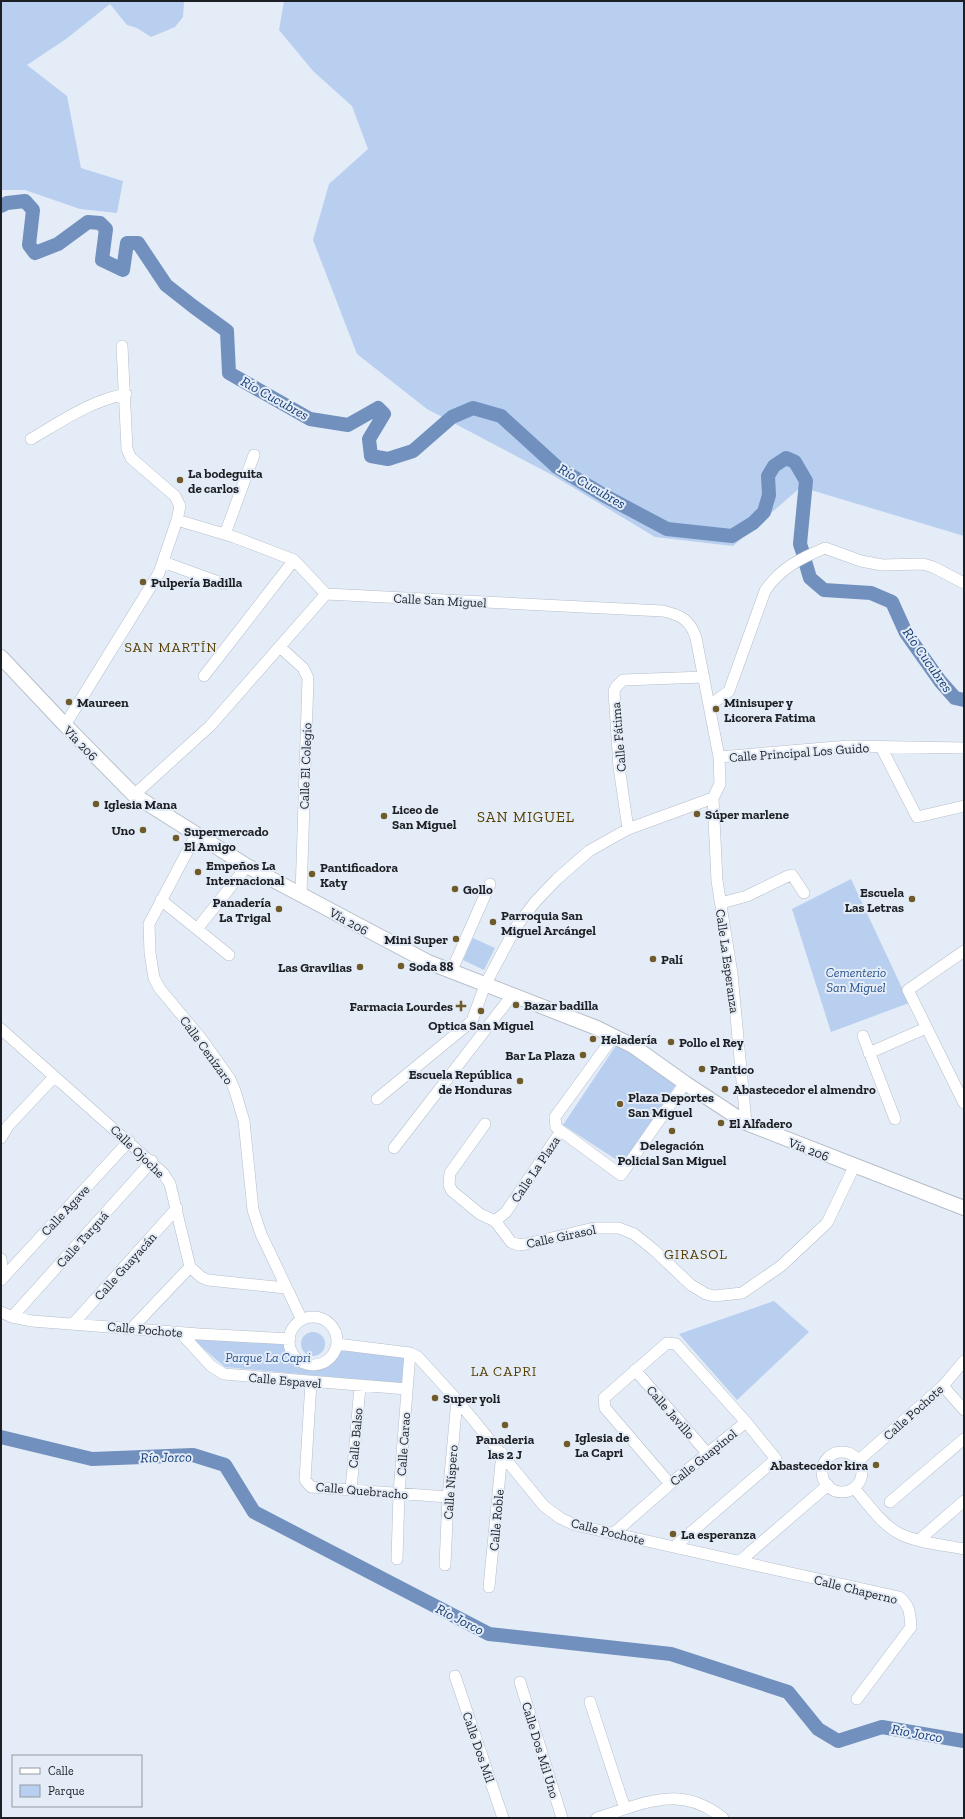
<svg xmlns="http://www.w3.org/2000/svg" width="965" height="1819" viewBox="0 0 965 1819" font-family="'Zilla Slab',serif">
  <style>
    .green { fill: #b8cff0 }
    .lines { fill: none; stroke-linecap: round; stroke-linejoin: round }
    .river { stroke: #7190be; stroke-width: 14 }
    .minor-casing { stroke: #b6bec9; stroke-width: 12 }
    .major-casing { stroke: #b6bec9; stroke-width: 16 }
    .minor { stroke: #fff; stroke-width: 11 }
    .major { stroke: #fff; stroke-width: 14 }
    .poi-dot { fill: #6f5b2a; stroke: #e4ecf7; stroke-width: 1.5 }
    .labels { text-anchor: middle; stroke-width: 4; stroke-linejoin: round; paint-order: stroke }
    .poi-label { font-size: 13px; font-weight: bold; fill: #1c1f23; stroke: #e4ecf7; text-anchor: start }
    .street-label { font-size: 13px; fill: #1c1f23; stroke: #e4ecf7 }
    .park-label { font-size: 13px; font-style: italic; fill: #2b548f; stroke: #e4ecf7 }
    .water-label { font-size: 14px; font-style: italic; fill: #133c75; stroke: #e4ecf7 }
    .neighbourhood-label { font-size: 14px; letter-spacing: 1px; fill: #563f00; stroke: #e4ecf7 }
    .quarter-label { font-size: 15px; letter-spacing: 1px; fill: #563f00; stroke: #e4ecf7 }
  </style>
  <rect width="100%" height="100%" fill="#e4ecf7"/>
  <path class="green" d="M1 1H184L183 17 175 27 151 37 137 28 127 25 110 4 66 39 27 65 67 96 81 168 123 181 117 213 80 209 25 190H1Z
    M284 1H964V536L801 487 733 546 655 537 554 476 427 409 357 354 313 240 329 184 368 149 352 106 313 71 279 30Z
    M851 879 909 1003 831 1032 792 909Z
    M473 938 495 948 484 970 463 960Z
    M617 1044 677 1083 623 1164 563 1125Z
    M774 1301 809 1332 737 1400 679 1334Z
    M301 1344a12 12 0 1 1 24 0a12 12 0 1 1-24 0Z
    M191 1338 286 1344C295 1374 323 1379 340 1350L407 1358 405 1384 225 1367Z"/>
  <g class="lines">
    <path class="river" d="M1 206 7 203 25 201 33 210 29 245 35 253 58 244 88 222 100 223 106 229 102 260 123 270 127 243H138L166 285 194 307 227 331 229 373 310 419 348 425 378 408 384 414 369 439 371 456 388 459 413 451 452 417 473 408 501 416 557 467 605 496 667 529 732 536 753 523 764 512 769 495 768 476 774 466 786 458 795 462 806 481 800 544 803 553
      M805 561 810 578 824 590 871 593 892 602 906 633 940 681 955 698 964 700
      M1 1437 92 1459 193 1455 225 1465 254 1512 489 1634 671 1654 788 1692 818 1729 838 1741 882 1727 964 1741"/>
    <defs>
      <path id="minor" d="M31 439C62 421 90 401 126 394
        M177 520 234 537 294 560 326 594
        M225 534 254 455
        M163 562 224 584
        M281 648 303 668 308 678 301 895
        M204 676 294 560
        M709 706 729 691 765 591C779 569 801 558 825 548L861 561 882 565 923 564 933 567 964 583
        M65 725 159 573 177 520 180 506 175 496 131 458 127 449 122 346
        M881 747 917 817 964 806
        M719 757 849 746 964 748
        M134 795 210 726 326 594 663 611C680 615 690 619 696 638L719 757 720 784 713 798 628 829 589 851 557 879 535 902 516 927 485 985 472 1021 377 1099
        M713 798 717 881 732 974 746 1123
        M628 829 619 767 614 691 616 687 623 680 704 677
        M196 835 149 924 150 953 154 978 160 989 200 1037 230 1079 235 1091 244 1121 253 1210 261 1234 302 1320
        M161 900 197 929 247 866
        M721 903 747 896 788 876 792 875 804 893
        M197 929 229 955
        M964 951 908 990 964 1103
        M451 972 490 884
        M1 1029 163 1173 170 1184 190 1267 201 1277 208 1280 286 1288
        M863 1036 895 1119
        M869 1053 926 1028
        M485 1124 450 1173 449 1185 452 1191 480 1214 495 1221 511 1242 519 1245 526 1244 594 1228H619L634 1234 654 1250 691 1285 706 1294 714 1296 742 1293 781 1266 827 1223 854 1167
        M561 1131 621 1175 685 1083
        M1 1138 8 1126 54 1077
        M394 1148 513 994
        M495 1221 506 1212 561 1131 556 1127 555 1117 614 1036
        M1 1259 3 1278
        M1 1280 129 1141
        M1 1312 12 1317 32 1321 199 1334 290 1339
        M12 1317 152 1161
        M289 1341a24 24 0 1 1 48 0a24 24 0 1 1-48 0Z
        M73 1324 177 1208
        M132 1328 190 1267
        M180 1332 211 1366 224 1374 407 1389
        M337 1344 410 1353 418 1357 457 1400 544 1506 560 1518 575 1525 899 1597C910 1605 910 1614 911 1627L857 1699
        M635 1370 707 1453
        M311 1382 305 1480 311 1487 448 1497
        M943 1386 964 1410
        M822 1472a20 20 0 1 1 40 0a20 20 0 1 1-40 0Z
        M859 1460 943 1386 964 1361
        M670 1484 605 1408 604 1398 667 1343 676 1344 746 1422
        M854 1488C868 1504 881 1524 900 1534 919 1543 944 1545 964 1549
        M351 1490 360 1386
        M890 1502 964 1439
        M613 1534 670 1484 746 1422 776 1459 674 1547
        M919 1540 964 1501
        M397 1559 399 1493 410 1353
        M740 1561 828 1485
        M445 1565 448 1497 457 1400
        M489 1587 502 1453
        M455 1676 503 1818
        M520 1682 562 1818
        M590 1702 625 1809
        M597 1818C643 1804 679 1783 723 1818"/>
      <path id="major" d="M1 657 65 725 134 795 247 866 428 962 597 1028 633 1046 685 1083 746 1123 964 1208"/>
    </defs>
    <use href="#minor" class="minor-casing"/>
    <use href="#major" class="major-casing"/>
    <use href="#minor" class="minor"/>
    <use href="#major" class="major"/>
  </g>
  <g class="poi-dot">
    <circle cx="180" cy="480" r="4"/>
    <circle cx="143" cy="582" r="4"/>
    <circle cx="69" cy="702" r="4"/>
    <circle cx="716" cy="709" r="4"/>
    <circle cx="96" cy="804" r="4"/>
    <circle cx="697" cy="814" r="4"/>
    <circle cx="384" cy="816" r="4"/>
    <circle cx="143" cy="830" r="4"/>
    <circle cx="176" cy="838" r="4"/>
    <circle cx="198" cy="872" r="4"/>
    <circle cx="312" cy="874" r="4"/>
    <circle cx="455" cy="889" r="4"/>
    <circle cx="912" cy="899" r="4"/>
    <circle cx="279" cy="909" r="4"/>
    <circle cx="493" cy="922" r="4"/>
    <circle cx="456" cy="939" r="4"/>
    <circle cx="653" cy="959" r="4"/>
    <circle cx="401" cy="966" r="4"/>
    <circle cx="360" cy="967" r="4"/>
    <circle cx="516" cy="1005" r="4"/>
    <path d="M459 1000h4v4h4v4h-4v4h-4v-4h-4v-4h4z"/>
    <circle cx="481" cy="1011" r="4"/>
    <circle cx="593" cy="1039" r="4"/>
    <circle cx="671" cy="1042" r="4"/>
    <circle cx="583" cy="1055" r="4"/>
    <circle cx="702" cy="1069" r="4"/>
    <circle cx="520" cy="1081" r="4"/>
    <circle cx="725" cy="1089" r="4"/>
    <circle cx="620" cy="1104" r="4"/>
    <circle cx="721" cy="1123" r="4"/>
    <circle cx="672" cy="1131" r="4"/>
    <circle cx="435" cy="1398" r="4"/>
    <circle cx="505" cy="1425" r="4"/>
    <circle cx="567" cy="1444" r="4"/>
    <circle cx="876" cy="1465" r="4"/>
    <circle cx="673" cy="1534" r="4"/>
  </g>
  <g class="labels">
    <g class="poi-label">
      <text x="188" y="478">La bodeguita<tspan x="188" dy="15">de carlos</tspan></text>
      <text x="151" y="587">Pulpería Badilla</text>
      <text x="77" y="707">Maureen</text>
      <text x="724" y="707">Minisuper y<tspan x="724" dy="15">Licorera Fatima</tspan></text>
      <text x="104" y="809">Iglesia Mana</text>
      <text x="392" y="814">Liceo de<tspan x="392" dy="15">San Miguel</tspan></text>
      <text x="705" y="819">Súper marlene</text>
      <text x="135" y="835" text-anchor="end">Uno</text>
      <text x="184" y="836">Supermercado<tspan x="184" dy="15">El Amigo</tspan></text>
      <text x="206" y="870">Empeños La<tspan x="206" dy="15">Internacional</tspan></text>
      <text x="320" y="872">Pantificadora<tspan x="320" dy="15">Katy</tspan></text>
      <text x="463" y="894">Gollo</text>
      <text x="904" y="897" text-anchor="end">Escuela<tspan x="904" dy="15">Las Letras</tspan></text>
      <text x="271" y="907" text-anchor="end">Panadería<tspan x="271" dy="15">La Trigal</tspan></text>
      <text x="501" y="920">Parroquia San<tspan x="501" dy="15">Miguel Arcángel</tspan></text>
      <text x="448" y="944" text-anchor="end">Mini Super</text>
      <text x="661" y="964">Palí</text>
      <text x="409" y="971">Soda 88</text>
      <text x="352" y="972" text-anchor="end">Las Gravilias</text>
      <text x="524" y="1010">Bazar badilla</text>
      <text x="453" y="1011" text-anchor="end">Farmacia Lourdes</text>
      <text x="481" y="1030" text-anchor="middle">Optica San Miguel</text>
      <text x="601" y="1044">Heladería</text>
      <text x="679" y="1047">Pollo el Rey</text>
      <text x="575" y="1060" text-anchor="end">Bar La Plaza</text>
      <text x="710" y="1074">Pantico</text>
      <text x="512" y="1079" text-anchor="end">Escuela República<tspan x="512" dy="15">de Honduras</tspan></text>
      <text x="733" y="1094">Abastecedor el almendro</text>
      <text x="628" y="1102">Plaza Deportes<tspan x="628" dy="15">San Miguel</tspan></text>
      <text x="729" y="1128">El Alfadero</text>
      <text x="672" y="1150" text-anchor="middle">Delegación<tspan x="672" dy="15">Policial San Miguel</tspan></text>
      <text x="443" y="1403">Super yoli</text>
      <text x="575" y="1442">Iglesia de<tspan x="575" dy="15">La Capri</tspan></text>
      <text x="505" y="1444" text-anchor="middle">Panaderia<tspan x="505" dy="15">las 2 J</tspan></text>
      <text x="868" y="1470" text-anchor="end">Abastecedor kira</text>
      <text x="681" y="1539">La esperanza</text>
    </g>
    <g class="street-label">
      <text transform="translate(440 600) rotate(3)" y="5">Calle San Miguel</text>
      <text transform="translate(618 737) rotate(-95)" y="5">Calle Fátima</text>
      <text transform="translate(81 743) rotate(46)" y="5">Vía 206</text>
      <text transform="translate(799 752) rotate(-4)" y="5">Calle Principal Los Guido</text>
      <text transform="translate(305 766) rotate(-88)" y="5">Calle El Colegio</text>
      <text transform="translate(349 921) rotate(29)" y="5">Vía 206</text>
      <text transform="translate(728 961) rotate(82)" y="5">Calle La Esperanza</text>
      <text transform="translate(207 1050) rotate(54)" y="5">Calle Cenízaro</text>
      <text transform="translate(809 1149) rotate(21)" y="5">Vía 206</text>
      <text transform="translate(138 1151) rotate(44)" y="5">Calle Ojoche</text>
      <text transform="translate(535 1169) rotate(-56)" y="5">Calle La Plaza</text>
      <text transform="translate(65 1210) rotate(-47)" y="5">Calle Agave</text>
      <text transform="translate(561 1236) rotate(-12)" y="5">Calle Girasol</text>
      <text transform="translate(82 1239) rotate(-48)" y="5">Calle Targuá</text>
      <text transform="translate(125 1266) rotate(-48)" y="5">Calle Guayacán</text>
      <text transform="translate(145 1329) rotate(5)" y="5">Calle Pochote</text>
      <text transform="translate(285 1380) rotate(5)" y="5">Calle Espavel</text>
      <text transform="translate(671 1412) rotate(49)" y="5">Calle Javillo</text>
      <text transform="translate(913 1412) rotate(-42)" y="5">Calle Pochote</text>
      <text transform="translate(355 1438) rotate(-85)" y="5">Calle Balso</text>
      <text transform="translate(403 1444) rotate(-86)" y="5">Calle Carao</text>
      <text transform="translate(703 1457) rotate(-39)" y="5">Calle Guapinol</text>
      <text transform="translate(450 1482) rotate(-86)" y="5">Calle Níspero</text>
      <text transform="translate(362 1490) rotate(5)" y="5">Calle Quebracho</text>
      <text transform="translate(496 1520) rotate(-85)" y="5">Calle Roble</text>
      <text transform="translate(608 1531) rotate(14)" y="5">Calle Pochote</text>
      <text transform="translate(856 1589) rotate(14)" y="5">Calle Chaperno</text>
      <text transform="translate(479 1747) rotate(71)" y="5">Calle Dos Mil</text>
      <text transform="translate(541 1750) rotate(73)" y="5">Calle Dos Mil Uno</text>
    </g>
    <g class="park-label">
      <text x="856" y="977">Cementerio<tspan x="856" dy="15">San Miguel</tspan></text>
      <text x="268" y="1362">Parque La Capri</text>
    </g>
    <g class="water-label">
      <text transform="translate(275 398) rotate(29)" y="5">Río Cucubres</text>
      <text transform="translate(592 486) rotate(30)" y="5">Río Cucubres</text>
      <text transform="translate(928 660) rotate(55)" y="5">Río Cucubres</text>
      <text transform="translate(166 1457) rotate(-1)" y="5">Río Jorco</text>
      <text transform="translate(460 1619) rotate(27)" y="5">Río Jorco</text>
      <text transform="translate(917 1733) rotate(10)" y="5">Río Jorco</text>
    </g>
    <g class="neighbourhood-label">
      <text x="171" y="652">SAN MARTÍN</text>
      <text x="696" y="1259">GIRASOL</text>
      <text x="504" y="1376">LA CAPRI</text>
    </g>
    <g class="quarter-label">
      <text x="526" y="822">SAN MIGUEL</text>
    </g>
  </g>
  <rect width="965" height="1819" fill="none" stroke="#1c1f23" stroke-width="4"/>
  <rect x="12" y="1755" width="130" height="52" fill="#e4ecf7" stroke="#949aa2"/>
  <rect x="20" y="1768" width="20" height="6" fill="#ffffff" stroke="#949aa2"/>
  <text x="48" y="1775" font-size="12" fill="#1c1f23">Calle</text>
  <rect x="20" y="1785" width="20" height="12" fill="#b8cff0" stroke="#949aa2"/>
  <text x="48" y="1795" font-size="12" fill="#1c1f23">Parque</text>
</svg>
